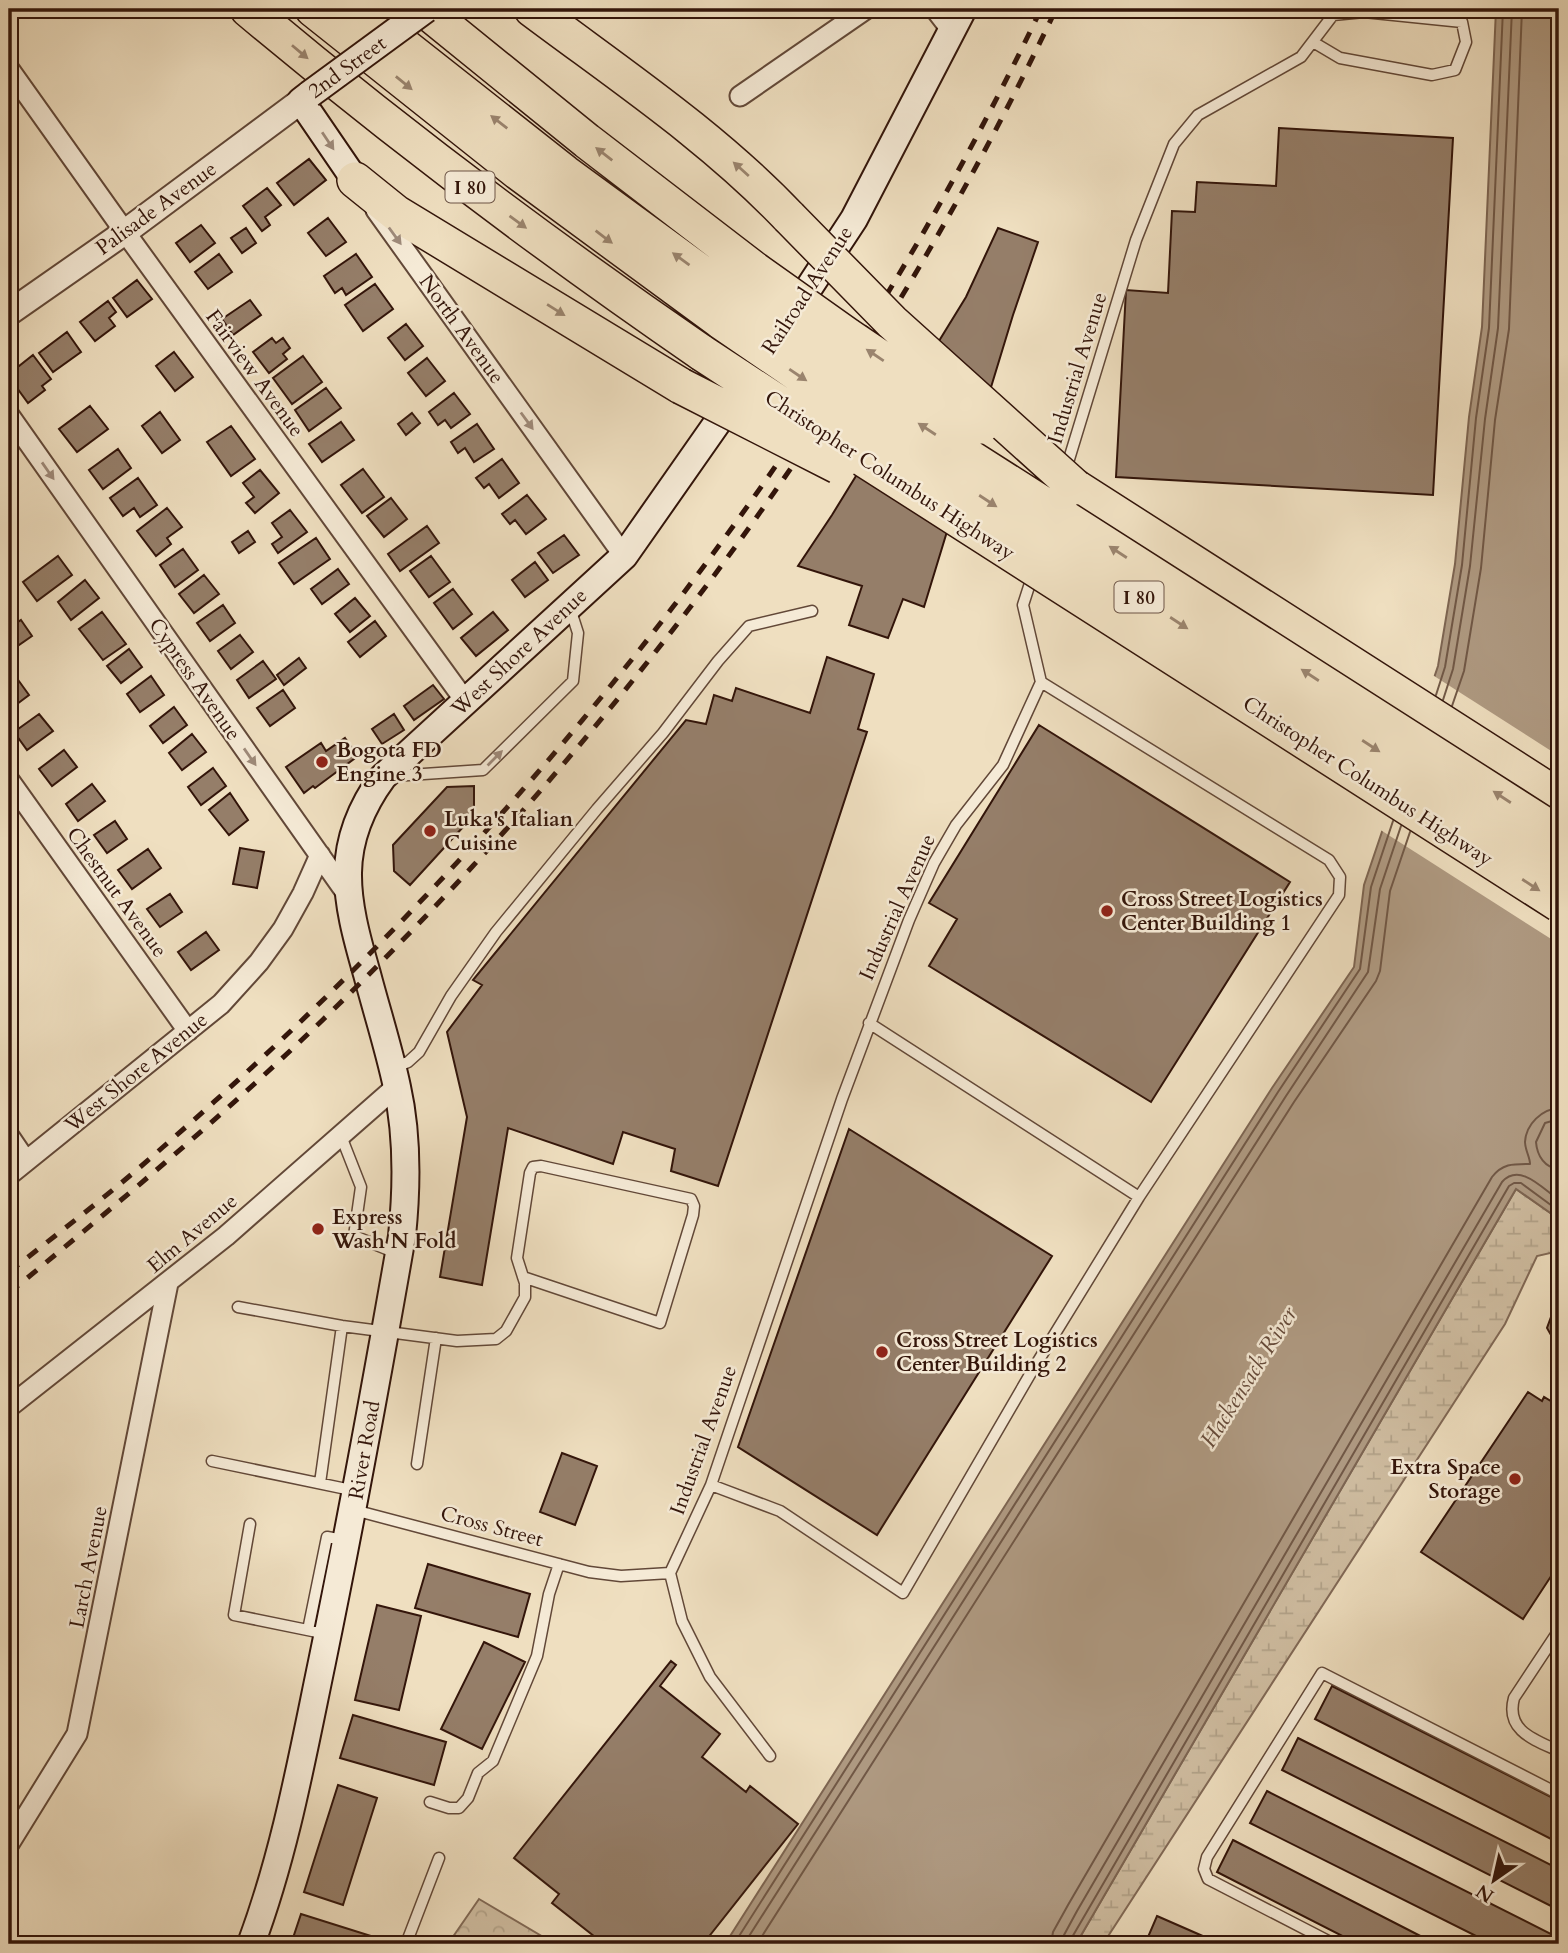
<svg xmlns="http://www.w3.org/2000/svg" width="1568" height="1953" viewBox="0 0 1568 1953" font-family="Cardo,serif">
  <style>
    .forest { fill: url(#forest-crowns); stroke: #816956; stroke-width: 2 }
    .wetland { fill: url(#wetland-marsh); stroke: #816956; stroke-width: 2 }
    .water { fill: #af9a82; stroke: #7d6552; stroke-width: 2 }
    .pier { fill: #efdfc0 }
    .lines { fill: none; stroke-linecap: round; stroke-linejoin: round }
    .shore { stroke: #715846; stroke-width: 2 }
    .building { fill: #957e69; stroke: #33150a; stroke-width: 2 }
    .service-casing { stroke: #624838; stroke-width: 13 }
    .minor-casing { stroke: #624838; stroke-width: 23 }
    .tertiary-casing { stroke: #624838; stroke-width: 28 }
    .secondary-casing { stroke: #33150a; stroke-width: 30 }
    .motorway-casing { stroke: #33150a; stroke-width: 38 }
    .service { stroke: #f5ead6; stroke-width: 10 }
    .minor { stroke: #f5ead6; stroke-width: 19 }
    .tertiary { stroke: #f5ead6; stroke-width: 24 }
    .secondary { stroke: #f5ead6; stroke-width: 26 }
    .motorway { stroke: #efdfc0; stroke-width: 35 }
    .rail { stroke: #33150a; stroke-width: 5; stroke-dasharray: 12 12; stroke-linecap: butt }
    .secondary-bridge-casing { stroke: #33150a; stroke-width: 30; stroke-linecap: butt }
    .motorway-bridge-casing { stroke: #33150a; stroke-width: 38; stroke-linecap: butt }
    .secondary-bridge { stroke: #f5ead6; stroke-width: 26 }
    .motorway-bridge { stroke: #efdfc0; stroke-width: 35 }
    .oneway { fill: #9a846e }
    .oneway2 { fill: #9e8a7a }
    .poi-dot { fill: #8f2418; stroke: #f5ead6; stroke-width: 2.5 }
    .labels { text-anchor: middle; stroke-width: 5; stroke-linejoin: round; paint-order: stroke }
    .shield { fill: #f5ead6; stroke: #6d5547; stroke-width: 2 }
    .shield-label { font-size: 19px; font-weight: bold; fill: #33150a }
    .street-label { font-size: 21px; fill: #33150a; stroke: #f5ead6 }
    .poi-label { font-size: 21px; font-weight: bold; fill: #33150a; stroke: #f5ead6; text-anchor: start }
    .water-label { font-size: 23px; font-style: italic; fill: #654a3a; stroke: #f5ead6 }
  </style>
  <defs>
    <pattern id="forest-crowns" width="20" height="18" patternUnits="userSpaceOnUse" patternTransform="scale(1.75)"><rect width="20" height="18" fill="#cfbda1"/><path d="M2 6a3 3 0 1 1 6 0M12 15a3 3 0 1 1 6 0" fill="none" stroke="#b2a289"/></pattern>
    <pattern id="wetland-marsh" width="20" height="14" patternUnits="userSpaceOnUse" patternTransform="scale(1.75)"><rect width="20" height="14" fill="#cfbda1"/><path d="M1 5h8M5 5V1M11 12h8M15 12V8" fill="none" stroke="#b2a289"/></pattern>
  </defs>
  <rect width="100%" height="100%" fill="#efdfc0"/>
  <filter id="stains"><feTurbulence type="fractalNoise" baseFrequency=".00286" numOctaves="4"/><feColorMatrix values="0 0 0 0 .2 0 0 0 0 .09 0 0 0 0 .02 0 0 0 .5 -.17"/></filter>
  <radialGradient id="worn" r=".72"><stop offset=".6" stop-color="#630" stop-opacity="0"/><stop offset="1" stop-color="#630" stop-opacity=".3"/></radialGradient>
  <path class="forest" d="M479 1899 555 1944H448Z"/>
  <path class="wetland" d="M1516 1189 1559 1219V1251L1537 1256 1505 1324 1103 1944H1076Z"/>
  <path class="water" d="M1496 9H1559V1130L1551 1143 1559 1158V1219L1516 1189 1076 1944H725L1272 1088 1354 967 1364 885 1438 666 1455 564 1469 417 1482 327Z"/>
  <path class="pier" d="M1431 674 1559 756V944L1379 829Z"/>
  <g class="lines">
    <path class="shore" d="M1436 695 1445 667 1462 565 1476 418 1489 328 1503 9
      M1443 700 1453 669 1470 566 1485 419 1498 328 1512 9
      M1452 706 1464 671 1481 568 1495 420 1509 329 1522 9
      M1559 1119 1545 1123 1536 1142C1537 1156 1545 1168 1559 1169
      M734 1944 1278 1092 1360 969 1371 887 1393 821
      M744 1944 1286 1096 1368 972 1380 889 1401 826
      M757 1944 1294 1102 1376 981 1380 971 1390 891 1410 832
      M1051 1944 1053 1932 1068 1905 1492 1177C1503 1163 1514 1164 1530 1164 1530 1157 1525 1150 1525 1142 1526 1124 1542 1109 1559 1108
      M1062 1944 1064 1935 1077 1911 1502 1182C1520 1162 1543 1189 1559 1200
      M1071 1944V1939L1085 1915 1509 1186 1514 1183H1521L1559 1211"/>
  </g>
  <path class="building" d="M1279 128 1453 138 1433 495 1116 477 1126 290 1168 293 1172 211 1195 212 1197 182 1276 186Z
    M309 159 326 180 294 205 277 183Z
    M267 188 281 205 265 217 270 225 262 231 243 206Z
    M328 218 346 242 326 256 308 233Z
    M201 225 215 243 190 262 176 243Z
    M246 228 256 243 242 253 231 238Z
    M998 228 1038 242 1013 315 924 607 903 599 888 638 849 625 862 586 798 566 832 515 966 297Z
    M219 254 232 272 208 289 195 272Z
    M356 254 372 277 346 295 342 288 335 293 324 276Z
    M137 280 152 299 127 317 113 298Z
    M375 284 393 309 363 331 345 305Z
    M250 300 261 315 233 335 222 319Z
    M108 301 116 312 109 318 115 326 95 341 80 322Z
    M406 324 423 346 405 360 388 338Z
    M67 332 81 352 53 372 39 353Z
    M272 338 276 343 283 338 290 348 283 354 287 359 269 373 253 352Z
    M174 352 193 377 175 391 156 366Z
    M33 355 51 379 42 386 45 390 28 403 9 377V374Z
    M303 356 322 382 292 404 273 378Z
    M427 358 445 381 426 396 408 373Z
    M326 388 341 408 309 431 295 410Z
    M454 393 470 414 451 428 445 420 438 425 429 412Z
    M90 406 108 429 77 452 59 429Z
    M160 412 180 440 162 453 142 426Z
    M412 413 420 423 406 435 398 424Z
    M341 422 354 440 322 462 309 444Z
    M477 424 494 449 474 462 465 448 458 453 451 442Z
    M231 426 255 459 231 476 207 442Z
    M118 449 131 468 103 489 89 470Z
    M502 459 519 483 499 498 489 484 484 488 476 478Z
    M363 469 384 497 362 513 341 485Z
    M260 470 279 493 255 513 246 503 254 497 243 483Z
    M138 478 157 505 140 517 134 508 123 516 110 498Z
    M527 495 546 519 526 534 515 520 510 524 502 514Z
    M391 498 407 519 384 537 367 516Z
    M167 508 182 527 167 538 171 544 156 556 137 531Z
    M290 510 307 532 278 553 272 544 282 537 272 523Z
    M427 526 439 543 400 571 388 554Z
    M248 531 255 542 239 553 232 542Z
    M564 535 579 555 553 573 538 553Z
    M316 538 330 559 294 584 279 563Z
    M183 549 198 570 175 587 160 565Z
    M58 556 72 575 37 601 23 582Z
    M431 556 450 582 429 597 410 571Z
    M535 562 548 580 525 597 512 580Z
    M338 569 349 584 322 604 311 589Z
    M204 575 219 594 194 613 179 594Z
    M85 580 99 598 71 620 58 602Z
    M453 589 472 614 453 629 434 603Z
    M355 598 370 616 350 632 335 614Z
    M223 605 235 623 210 641 197 623Z
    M102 612 126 644 103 660 79 629Z
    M493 612 508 630 476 656 461 638Z
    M21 620 32 636 16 647 9 637V628Z
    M375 621 386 636 360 657 348 642Z
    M240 635 253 652 231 669 218 651Z
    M129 649 142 667 121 683 107 666Z
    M827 657 874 674 858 729 867 732 718 1186 671 1171 675 1149 623 1132 613 1164 508 1128 482 1285 440 1277 467 1117 447 1032 482 985 473 980 686 720 706 724 714 695 732 701 736 688 810 713Z
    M299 658 306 668 284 685 277 675Z
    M263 661 276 679 249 698 237 680Z
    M151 676 164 695 140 712 127 694Z
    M16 677 29 695 9 710V682Z
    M433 685 444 699 414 720 404 706Z
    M283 690 295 708 270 726 257 708Z
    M174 707 187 725 163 743 150 726Z
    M39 714 53 731 27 750 14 732Z
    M394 714 404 730 382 744 372 729Z
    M1039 725 1290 882 1151 1102 929 966 957 919 929 903Z
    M192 734 206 752 182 770 169 753Z
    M345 738 358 756 315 788 313 786 304 793 286 767 321 743 326 751Z
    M64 750 77 767 52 786 39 769Z
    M213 768 226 786 201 805 188 787Z
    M92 784 105 801 78 821 66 804Z
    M474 786V815L410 885 394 871 393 845 447 787Z
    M230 793 248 820 229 835 209 810Z
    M115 821 127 839 107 853 94 835Z
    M240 848 264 852 257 888 233 884Z
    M148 849 161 868 132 889 118 870Z
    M170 894 182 912 160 927 147 909Z
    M206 932 219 950 191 970 178 952Z
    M849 1129 1052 1256 877 1535 738 1447Z
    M1559 1313V1339L1551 1335 1547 1328 1551 1317Z
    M1528 1392 1542 1401 1544 1397 1559 1406V1564L1523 1619 1421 1552Z
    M562 1453 597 1466 575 1525 540 1512Z
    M428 1564 530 1594 518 1637 415 1608Z
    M377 1605 421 1616 399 1710 355 1700Z
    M484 1642 525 1662 482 1749 441 1729Z
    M671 1661 676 1665 660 1686 720 1734 702 1757 746 1792 750 1786 798 1824 703 1944H604L552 1903 559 1894 514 1858Z
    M1332 1686 1559 1801V1843L1315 1719Z
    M353 1715 446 1742 434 1785 340 1758Z
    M1298 1738 1559 1869V1910L1282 1770Z
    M338 1785 377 1798 343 1905 304 1892Z
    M1267 1791 1559 1938V1944H1492L1250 1823Z
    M1233 1840 1436 1944H1358L1217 1872Z
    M301 1914 390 1942V1944H291Z
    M1157 1916 1221 1944H1145Z"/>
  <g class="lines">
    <defs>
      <path id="service" d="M1313 42 1340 58 1432 75 1455 70 1466 42 1462 22 1364 12 1333 15
        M1066 469 1136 240 1174 144 1198 115 1301 57 1333 15V9
        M394 776 483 770 573 681 578 633 570 608
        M869 1023 1139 1197 1339 895 1340 877 1329 860 1041 682
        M393 1068 408 1062 419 1052 451 996 496 932 597 809 663 733 718 661 749 626 812 611
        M341 1136 361 1187 354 1236 399 1254
        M238 1307 342 1326 457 1341 496 1339 506 1331 525 1297V1283L517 1258 530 1173 533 1167 541 1166 691 1199 694 1206 693 1215 660 1323 523 1277
        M212 1461 356 1491
        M417 1464 436 1338
        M320 1483 342 1326
        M711 1485 780 1511 903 1593 1032 1371 1139 1197
        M354 1510 589 1572 621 1576 670 1573 711 1485 842 1099 909 920 934 863 956 825 1003 765 1041 682 1023 605 1033 574
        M250 1524 234 1615 327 1634
        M670 1573 682 1621 710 1677 770 1756
        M308 1630 327 1537 344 1540
        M1559 1630 1514 1698C1505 1731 1535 1740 1559 1751
        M430 1802 449 1808H459L468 1798 478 1773 493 1761 537 1656 549 1594 559 1564
        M406 1944 439 1858
        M1334 1944 1208 1879 1204 1869 1207 1857 1322 1673 1559 1794"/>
      <path id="minor" d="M935 9 952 31
        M9 69 125 232 466 702
        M740 96 866 9
        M376 210 624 556
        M9 415 347 894
        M9 780 188 1031
        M9 1136 26 1161
        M9 1175 221 1004 259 962 283 929 303 893 320 855
        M9 1407 226 1236 397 1086
        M9 1844 77 1734 168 1283"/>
      <path id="tertiary" d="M9 313 125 232 301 101"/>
      <path id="secondary" d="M310 94 301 101 355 180
        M791 315 854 219 963 9
        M251 1944C285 1853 302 1758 322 1662 351 1521 377 1379 402 1236 407 1187 408 1136 397 1087 389 1049 377 1012 367 974 345 898 333 845 383 777L624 556 736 396"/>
      <path id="motorway" d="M248 9C393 131 545 245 702 353
        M313 9 518 172 722 322
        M357 9 565 173 737 299
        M424 9 587 141 755 270
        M532 9C620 75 713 137 789 217
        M355 180 396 213 681 386
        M1075 487 1559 797"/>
    </defs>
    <use href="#service" class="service-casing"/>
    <use href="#minor" class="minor-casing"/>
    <use href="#tertiary" class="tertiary-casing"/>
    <use href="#secondary" class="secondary-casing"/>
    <use href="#motorway" class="motorway-casing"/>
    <use href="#service" class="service"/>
    <use href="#minor" class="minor"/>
    <use href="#tertiary" class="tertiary"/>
    <use href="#secondary" class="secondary"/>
    <use href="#motorway" class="motorway"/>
    <path class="rail" d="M9 1272C61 1231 114 1191 163 1147 527 831 833 445 1041 9
      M9 1293C122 1200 233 1108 338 1005 632 717 880 381 1056 9"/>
    <defs>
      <path id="secondary-bridge" d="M310 94 426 9"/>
      <path id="motorway-bridge" d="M789 217 892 322 1075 487
        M755 270 848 336 981 426
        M737 299 961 452 1559 834
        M722 322 924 460 1559 866
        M702 353 867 461 1559 904
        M681 386 838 466"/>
    </defs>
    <use href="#secondary-bridge" class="secondary-bridge-casing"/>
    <use href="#motorway-bridge" class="motorway-bridge-casing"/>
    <use href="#secondary-bridge" class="secondary-bridge"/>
    <use href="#motorway-bridge" class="motorway-bridge"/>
  </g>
  <defs><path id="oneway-solid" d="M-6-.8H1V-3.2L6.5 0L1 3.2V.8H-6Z" transform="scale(1.75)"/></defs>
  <g class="oneway">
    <use href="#oneway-solid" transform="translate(300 52) rotate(40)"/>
    <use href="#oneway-solid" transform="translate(404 83) rotate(39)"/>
    <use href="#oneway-solid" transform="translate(499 122) rotate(-142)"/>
    <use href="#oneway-solid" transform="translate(604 154) rotate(-142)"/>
    <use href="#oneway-solid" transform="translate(741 169) rotate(-138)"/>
    <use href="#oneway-solid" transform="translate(518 222) rotate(36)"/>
    <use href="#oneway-solid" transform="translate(604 237) rotate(37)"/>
    <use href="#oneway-solid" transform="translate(681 259) rotate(-144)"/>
    <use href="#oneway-solid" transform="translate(556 310) rotate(32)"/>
    <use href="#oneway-solid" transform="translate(875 355) rotate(-146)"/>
    <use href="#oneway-solid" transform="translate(798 375) rotate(34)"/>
    <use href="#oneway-solid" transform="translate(927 429) rotate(-147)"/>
    <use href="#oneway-solid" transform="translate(988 501) rotate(33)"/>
    <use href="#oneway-solid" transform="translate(1118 552) rotate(-147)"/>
    <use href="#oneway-solid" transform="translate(1179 623) rotate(33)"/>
    <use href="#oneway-solid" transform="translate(1310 675) rotate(-147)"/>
    <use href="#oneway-solid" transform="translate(1371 746) rotate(33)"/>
    <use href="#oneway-solid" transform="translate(1502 797) rotate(-147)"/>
    <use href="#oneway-solid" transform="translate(1531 885) rotate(33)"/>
  </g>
  <g class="oneway2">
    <use href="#oneway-solid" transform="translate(328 141) rotate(56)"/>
    <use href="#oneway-solid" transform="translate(395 236) rotate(54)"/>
    <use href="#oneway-solid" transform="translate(527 421) rotate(54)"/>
    <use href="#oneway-solid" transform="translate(48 471) rotate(55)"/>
    <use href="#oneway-solid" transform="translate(250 757) rotate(55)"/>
    <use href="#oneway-solid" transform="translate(495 758) rotate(-45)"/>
  </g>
  <g class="poi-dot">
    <circle cx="322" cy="762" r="7"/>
    <circle cx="430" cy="831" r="7"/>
    <circle cx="1107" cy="911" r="7"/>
    <circle cx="318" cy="1229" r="7"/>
    <circle cx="882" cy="1352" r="7"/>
    <circle cx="1515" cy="1479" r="7"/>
  </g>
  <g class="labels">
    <g class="shield">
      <rect x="445.5" y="171.5" width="49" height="31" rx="5"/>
      <rect x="1114.5" y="581.5" width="49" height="31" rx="5"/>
    </g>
    <g class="shield-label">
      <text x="470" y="194">I 80</text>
      <text x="1139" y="604">I 80</text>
    </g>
    <g class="street-label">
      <text transform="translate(347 67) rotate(-36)" y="7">2nd Street</text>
      <text transform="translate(156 208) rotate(-36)" y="7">Palisade Avenue</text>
      <text transform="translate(807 290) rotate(-57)" y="7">Railroad Avenue</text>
      <text transform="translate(462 329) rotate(54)" y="7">North Avenue</text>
      <text transform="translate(1077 368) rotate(-73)" y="7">Industrial Avenue</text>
      <text transform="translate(255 373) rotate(54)" y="7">Fairview Avenue</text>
      <text transform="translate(890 475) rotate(33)" y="7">Christopher Columbus Highway</text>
      <text transform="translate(519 652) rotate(-43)" y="7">West Shore Avenue</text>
      <text transform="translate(195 679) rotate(55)" y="7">Cypress Avenue</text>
      <text transform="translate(1368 781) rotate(33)" y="7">Christopher Columbus Highway</text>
      <text transform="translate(117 892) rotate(54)" y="7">Chestnut Avenue</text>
      <text transform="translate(897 907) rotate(-66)" y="7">Industrial Avenue</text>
      <text transform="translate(136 1072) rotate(-39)" y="7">West Shore Avenue</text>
      <text transform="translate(192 1233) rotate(-40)" y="7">Elm Avenue</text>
      <text transform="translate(703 1440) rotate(-70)" y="7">Industrial Avenue</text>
      <text transform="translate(364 1450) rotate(-80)" y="7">River Road</text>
      <text transform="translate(492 1526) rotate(15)" y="7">Cross Street</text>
      <text transform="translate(88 1567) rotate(-79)" y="7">Larch Avenue</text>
    </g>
    <g class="poi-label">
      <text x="336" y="757">Bogota FD<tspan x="336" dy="24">Engine 3</tspan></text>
      <text x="444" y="826">Luka's Italian<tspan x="444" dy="24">Cuisine</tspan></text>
      <text x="1121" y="906">Cross Street Logistics<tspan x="1121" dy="24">Center Building 1</tspan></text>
      <text x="332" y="1224">Express<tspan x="332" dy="24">Wash N Fold</tspan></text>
      <text x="896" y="1347">Cross Street Logistics<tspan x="896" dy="24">Center Building 2</tspan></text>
      <text x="1501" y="1474" text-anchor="end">Extra Space<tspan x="1501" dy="24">Storage</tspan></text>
    </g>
    <g class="water-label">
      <text transform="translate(1248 1377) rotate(-58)" y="8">Hackensack River</text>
    </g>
  </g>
  <rect width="1568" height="1953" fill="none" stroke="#efdfc0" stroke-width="35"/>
  <rect x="10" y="10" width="1547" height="1932" fill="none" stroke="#33150a" stroke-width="3.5"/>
  <rect x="18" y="18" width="1533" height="1918" fill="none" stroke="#33150a" stroke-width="2"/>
  <g transform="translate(1494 1880) rotate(214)" stroke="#f5ead6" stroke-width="5" paint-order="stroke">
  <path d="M0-5L12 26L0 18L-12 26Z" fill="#33150a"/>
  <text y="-10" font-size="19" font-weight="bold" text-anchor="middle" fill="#33150a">N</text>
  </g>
  <rect width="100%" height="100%" filter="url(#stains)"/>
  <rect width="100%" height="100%" fill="url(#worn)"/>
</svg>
